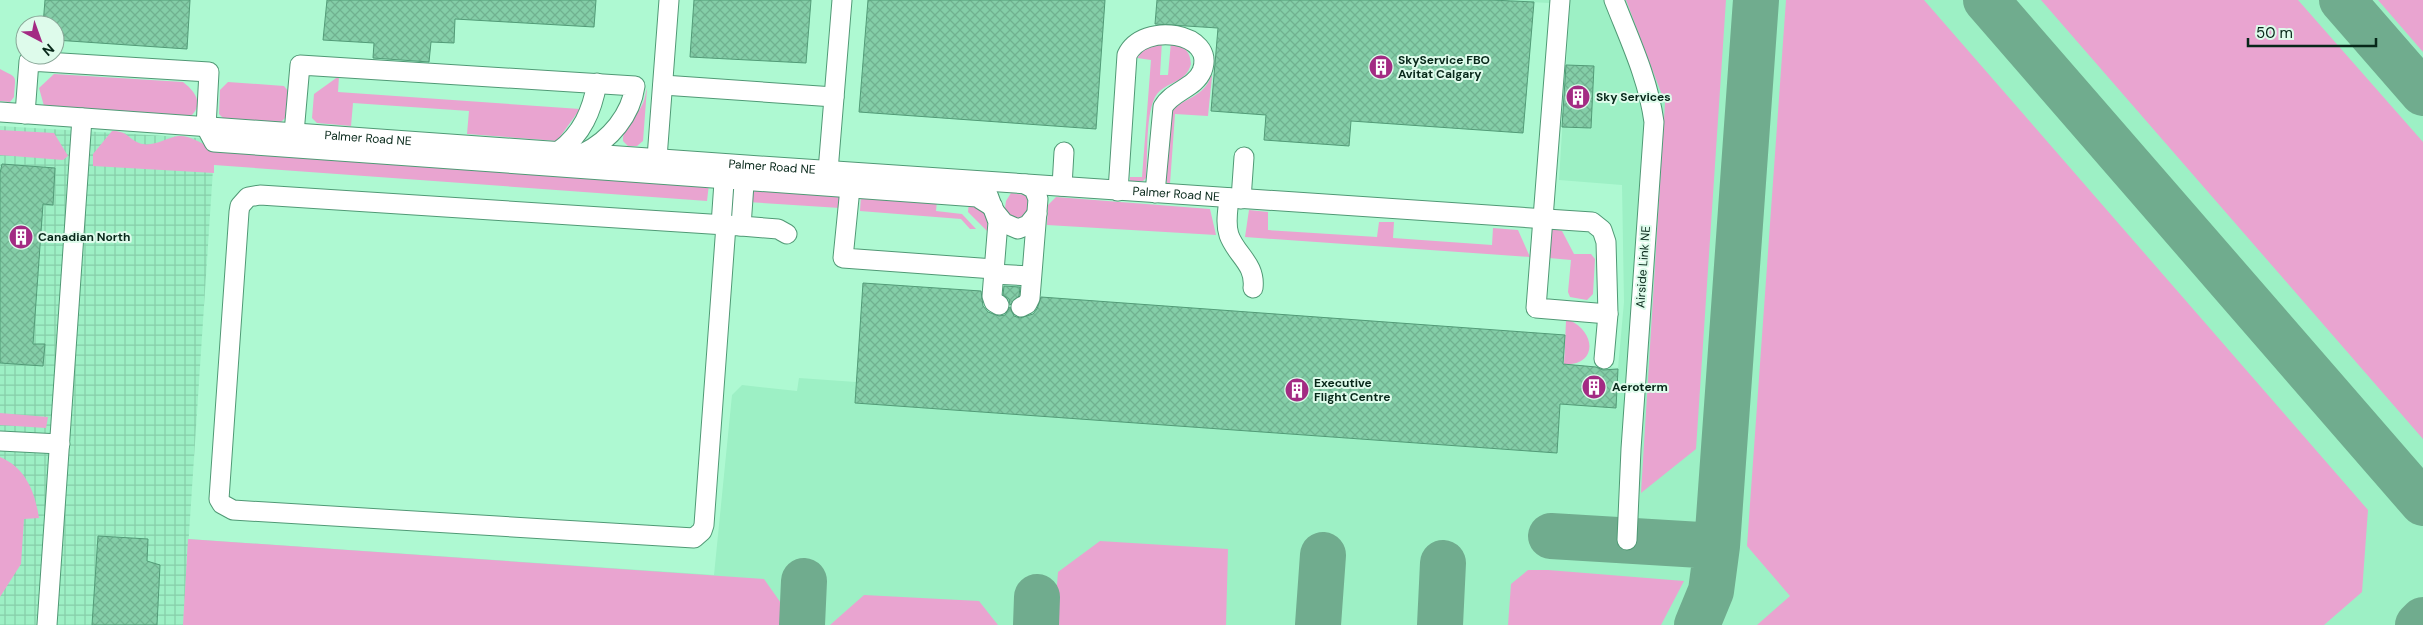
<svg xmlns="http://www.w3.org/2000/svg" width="2423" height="625" viewBox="0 0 2423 625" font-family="'DM Sans',sans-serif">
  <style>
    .built { fill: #9df0c5 }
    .industrial { fill: url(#industrial-grid) }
    .grass { fill: #e9a4d0 }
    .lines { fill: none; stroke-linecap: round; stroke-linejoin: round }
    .taxiway { stroke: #70ac8e; stroke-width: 46 }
    .building { fill: url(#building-cross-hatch); stroke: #529b77 }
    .minor-casing { stroke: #509975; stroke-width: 21 }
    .minor { stroke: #fff; stroke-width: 19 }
    .labels { text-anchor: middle; stroke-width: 4; stroke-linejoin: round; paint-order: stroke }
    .poi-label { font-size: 12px; font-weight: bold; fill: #072719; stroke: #defbeb; text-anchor: start }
    .street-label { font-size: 12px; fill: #072719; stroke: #defbeb }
  </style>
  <defs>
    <pattern id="industrial-grid" width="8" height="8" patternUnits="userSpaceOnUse" patternTransform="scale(1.25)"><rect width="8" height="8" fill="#9df0c5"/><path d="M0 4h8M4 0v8" fill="none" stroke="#86cea9"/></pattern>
    <pattern id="building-cross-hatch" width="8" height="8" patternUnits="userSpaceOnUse" patternTransform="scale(1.25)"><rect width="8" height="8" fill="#84cea8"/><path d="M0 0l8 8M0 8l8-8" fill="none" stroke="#70b190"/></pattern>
  </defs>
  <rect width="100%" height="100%" fill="#aef9d2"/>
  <path class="built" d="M1264 0H2423V625H183L188 539 714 575 732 395 742 385 797 391 799 378 856 382 855 403 1557 453 1563 364 1618 368 1624 302 1622 185 1559 180 1570 4 1508 1 1498 131 1255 114Z"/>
  <path class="industrial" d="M0 126 215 139 183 625H0Z"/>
  <path class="grass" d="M1626 0H1726L1696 449 1641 493 1665 103Z
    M1786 0H1924L2368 510 2362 592 2324 625H1757L1790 596 1747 546Z
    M2041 0H2298L2423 142V439Z
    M2378 0H2423V52Z
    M1162 41 1160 75H1168L1171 42C1184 47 1190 50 1191 64 1186 83 1168 81 1157 94 1145 110 1148 157 1146 178L1143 181H1130V177H1142L1151 60 1137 58 1144 49Z
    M0 69C19 79 15 74 14 97L10 102 0 101Z
    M54 74 183 82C196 92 204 104 190 117L44 106 39 88Z
    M339 76 338 92 580 109 557 141 467 134 469 111 353 103 351 126 317 123 312 118 314 94Z
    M1211 76H1212L1208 116 1175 114 1170 184 1167 183 1166 179 1172 112C1184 96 1203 99 1211 76Z
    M228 82 284 86 289 92 288 115 281 122 223 118 219 114 220 90Z
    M647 88 643 141 637 146H628L623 141C623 124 633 121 641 107 645 101 645 95 647 88Z
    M0 130 54 133 68 156 63 160 0 155Z
    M112 131C128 131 127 138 139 143 152 148 166 138 178 136 189 135 199 142 208 146L709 184 707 201 214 165V173L93 166V154Z
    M748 185 841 191 840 208 747 202Z
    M1011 193 1026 195C1030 205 1031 213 1024 221L1004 215 1006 201Z
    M861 196 937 201 936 211 962 214 976 229H970L961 219 860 211Z
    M1056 197 1210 209 1216 235 1047 225 1048 205Z
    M969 202 988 215 987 231 968 212Z
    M1249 210 1268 212V230L1377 237 1379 222H1394L1393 238 1492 245 1493 228 1518 230 1530 257 1245 237Z
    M1553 229 1562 231 1574 254H1591L1595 259 1593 294 1587 300 1570 297 1568 292 1571 260 1549 258 1551 231Z
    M1569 320C1598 333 1596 367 1564 364L1566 321Z
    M0 413 48 417 46 428 0 425Z
    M0 457C26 468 35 492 39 518L24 519 21 564 0 597Z
    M188 539 764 579 783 606 782 625H183Z
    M1100 541 1228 549 1226 625H1054L1058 572Z
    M1528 570H1548L1684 581 1661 625H1508L1511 584Z
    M864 595 979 601 998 625H830Z"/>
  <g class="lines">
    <path class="taxiway" d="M1986 0 2423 503
      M2342 0 2423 93
      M1551 536 1717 546
      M802 625 804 581
      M1036 625 1037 597
      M1318 625 1323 555
      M1440 625 1443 563
      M1697 625 1711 591 1717 546 1756 0
      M2418 625 2423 620"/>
  </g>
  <path class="building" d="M45 0H190L187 49 55 40V25H43Z
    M327 0H596L594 27 455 19 454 43 431 42 429 62 373 58 374 43 323 40Z
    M694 0H811L806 63 690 57Z
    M868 0H1105L1096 129 859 112Z
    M1157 0H1491L1534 2 1523 133 1351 121 1349 146 1264 140 1266 115 1211 111 1218 28 1155 24Z
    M1566 65 1594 66 1591 128 1562 127Z
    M2 164 55 168 53 205 43 204 33 344H45L43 366 0 363V173Z
    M863 283 981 291 983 306 988 312 999 316 1005 315 1010 307 1014 316 1020 318 1033 314 1037 309 1041 297 1565 335 1563 364 1596 367 1603 370 1618 369 1616 408 1560 404 1557 453 855 403Z
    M1004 286 1020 287 1019 296 1010 305 1009 299 1003 295Z
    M98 536 148 539 147 561 160 565 157 625H92Z"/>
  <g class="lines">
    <defs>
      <g id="minor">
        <path d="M1560 0 1536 308 1608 314"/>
        <path d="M1614 0C1630 41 1648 78 1654 122L1631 449 1627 540"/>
        <path d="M663 85 834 97"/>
        <path id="s1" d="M0 112 746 165 1592 222 1602 230 1606 242 1608 314 1604 359"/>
        <path d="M25 114 29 61 209 72 206 127 214 142 977 197 993 207"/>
        <path d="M294 133 300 65 635 86C631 115 610 140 584 153"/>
        <path d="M559 151C582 134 592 111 597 83"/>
        <path d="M657 158 669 0"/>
        <path d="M828 171 842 0"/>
        <path d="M851 178 843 258 994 269"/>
        <path d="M1062 186 1064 152"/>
        <path d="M1118 191 1127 55C1143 21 1217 32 1202 71 1195 88 1172 91 1163 107L1155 193"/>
        <path d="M988 195 998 222 992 296 994 302 999 305"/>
        <path d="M1229 198C1228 210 1225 223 1229 235 1236 255 1256 264 1253 288"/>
        <path d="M1241 199 1244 157"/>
        <path d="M995 212 1004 223 1018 229 1028 225 1037 214"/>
        <path d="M721 225 725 168"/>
        <path d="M726 225 704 525 702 531 694 538 233 510 222 504 219 499 239 212 240 206 248 197 260 195 741 226 778 229 787 234"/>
        <path d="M741 226 745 170"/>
        <path d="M993 274 1031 276"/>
        <path d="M1021 307 1027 304 1030 298 1038 199 1034 189 1025 184"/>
        <path d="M0 441 60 444"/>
        <path d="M47 625 82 118"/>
      </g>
    </defs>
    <use href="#minor" class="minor-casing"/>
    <use href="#minor" class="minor"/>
  </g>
  <defs>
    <symbol id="building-disc" viewBox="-11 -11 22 22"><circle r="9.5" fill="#a32b83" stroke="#defbeb"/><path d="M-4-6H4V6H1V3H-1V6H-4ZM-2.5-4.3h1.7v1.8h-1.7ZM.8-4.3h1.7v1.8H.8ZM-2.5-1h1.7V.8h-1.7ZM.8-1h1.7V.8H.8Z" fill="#fff"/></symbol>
  </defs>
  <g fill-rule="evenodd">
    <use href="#building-disc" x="1367" y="53" width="28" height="28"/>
    <use href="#building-disc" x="1564" y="83" width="28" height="28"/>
    <use href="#building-disc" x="7" y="223" width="28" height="28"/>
    <use href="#building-disc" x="1580" y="373" width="28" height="28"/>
    <use href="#building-disc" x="1283" y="376" width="28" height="28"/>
  </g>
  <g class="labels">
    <g class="poi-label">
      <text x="1398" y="64">SkyService FBO<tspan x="1398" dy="14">Avitat Calgary</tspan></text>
      <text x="1596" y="101">Sky Services</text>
      <text x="38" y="241">Canadian North</text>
      <text x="1314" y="387">Executive<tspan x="1314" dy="14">Flight Centre</tspan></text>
      <text x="1612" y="391">Aeroterm</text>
    </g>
    <g class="street-label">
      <text dy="4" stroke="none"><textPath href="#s1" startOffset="369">Palmer Road NE</textPath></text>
      <text dy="4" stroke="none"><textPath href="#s1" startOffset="774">Palmer Road NE</textPath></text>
      <text dy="4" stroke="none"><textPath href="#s1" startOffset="1179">Palmer Road NE</textPath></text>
      <text transform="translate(1643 267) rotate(-86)" y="4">Airside Link NE</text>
    </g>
  </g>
  <g transform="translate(40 40) rotate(139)"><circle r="24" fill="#defbeb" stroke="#88a697"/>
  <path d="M0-4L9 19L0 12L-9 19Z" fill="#a32b83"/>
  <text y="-8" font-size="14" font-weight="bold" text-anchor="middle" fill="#072719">N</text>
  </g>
  <path d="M2248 38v8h128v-8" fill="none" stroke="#072719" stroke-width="2.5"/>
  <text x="2256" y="38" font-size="15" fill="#072719" stroke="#defbeb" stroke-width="4" paint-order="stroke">50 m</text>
</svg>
